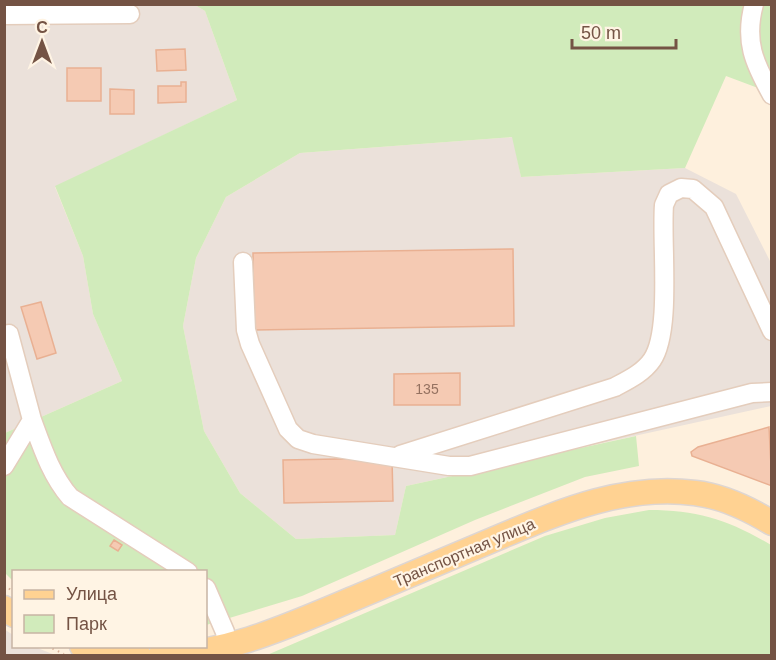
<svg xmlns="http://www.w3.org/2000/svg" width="776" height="660" viewBox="0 0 776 660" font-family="Arial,sans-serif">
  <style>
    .industrial { fill: #ebe1da }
    .green { fill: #d1ebbb }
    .building { fill: #f5cab3; stroke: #e9b092; stroke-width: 1.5 }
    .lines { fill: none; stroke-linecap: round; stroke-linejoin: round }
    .minor-casing { stroke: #e4cdbc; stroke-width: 21 }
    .major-casing { stroke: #ded6d2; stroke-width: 27 }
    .path { stroke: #d9ae96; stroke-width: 2; stroke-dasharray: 1.5 4.5; stroke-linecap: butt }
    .minor { stroke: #fff; stroke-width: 18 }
    .major { stroke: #ffd292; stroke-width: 24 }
    .labels { text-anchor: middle; stroke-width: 4.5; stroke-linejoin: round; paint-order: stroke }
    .number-label { font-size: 14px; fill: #947160 }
    .street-label { font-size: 16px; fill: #745344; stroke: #fff4e4 }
  </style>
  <rect width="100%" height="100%" fill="#fef0dd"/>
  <path class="industrial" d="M5 5H195L205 11 237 100 55 187 83 256 93 314 122 381 5 433Z
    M513 137 521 177 685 168 736 194 771 263V406L406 486 395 535 296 539 240 493 204 431 183 326 196 258 226 197 300 153Z
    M4 629 13 635 14 646 35 647 55 655H5Z"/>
  <path class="green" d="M195 5H771V93L726 76 685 168 521 177 512 137 300 153 226 197 196 258 183 326 204 431 240 493 296 539 395 535 406 486 636 436 639 466 585 477 475 520 302 596 206 625V572H14L13 581 5 573V433L122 381 93 314 83 256 55 186 237 100 205 11Z
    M649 510C698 510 729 520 771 545V655H267L545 536 605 518Z"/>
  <path class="building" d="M185 49 186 70 157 71 156 50Z
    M67 68H101V101H67Z
    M181 82H186V102L158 103V86H181Z
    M110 89 134 90V114H110Z
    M513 249 514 326 254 330 253 253Z
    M41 302 56 353 37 359 21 307Z
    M460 373V405H394V374Z
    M769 427 772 486 692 456 691 452 698 447Z
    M392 458 393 501 284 503 283 460Z
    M114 540 122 545 118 551 110 546Z"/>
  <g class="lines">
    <defs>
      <path id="minor" d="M754 4C744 41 754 63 772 95
        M4 15 130 14
        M243 262 246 330 250 344 288 429 298 439 313 444 449 466H470L752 393 772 392
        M32 420C42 447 51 475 70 497L188 572
        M400 455 615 387C628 380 643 373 652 360 672 331 661 243 664 205L669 194 681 188 693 189 714 207 772 331
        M4 466 32 420 9 334
        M206 588 225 632 227 648"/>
      <path id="major" d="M4 608 14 615
        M82 646 139 656
        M160 656C231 653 290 625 355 598 404 577 453 557 502 536 564 510 626 484 695 493 722 496 749 509 772 523"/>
    </defs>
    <use href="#minor" class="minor-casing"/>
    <use href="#major" class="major-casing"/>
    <path class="path" d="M4 585 11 590
      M47 646 64 654"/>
    <use href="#minor" class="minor"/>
    <use href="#major" class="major"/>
  </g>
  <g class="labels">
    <g class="number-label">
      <text x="427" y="394">135</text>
    </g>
    <g class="street-label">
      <text transform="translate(464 552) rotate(-23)" y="6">Транспортная улица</text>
    </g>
  </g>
  <rect width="776" height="660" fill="none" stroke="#745344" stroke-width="12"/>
  <rect x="12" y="570" width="195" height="78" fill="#fff4e4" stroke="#c7b4a4" stroke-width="1.5"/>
  <rect x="24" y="590" width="30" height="9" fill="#ffd292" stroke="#c7b4a4" stroke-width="1.5"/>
  <text x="66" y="600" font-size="18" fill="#745344">Улица</text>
  <rect x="24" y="615" width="30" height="18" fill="#d1ebbb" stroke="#c7b4a4" stroke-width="1.5"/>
  <text x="66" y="630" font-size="18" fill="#745344">Парк</text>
  <g transform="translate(42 42)" stroke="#fff4e4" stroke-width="4.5" paint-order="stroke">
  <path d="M0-4.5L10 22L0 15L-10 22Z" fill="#745344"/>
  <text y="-9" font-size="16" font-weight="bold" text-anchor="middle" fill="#745344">С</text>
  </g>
  <path d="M572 39v9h104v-9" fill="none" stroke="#745344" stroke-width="3"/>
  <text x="581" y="39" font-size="18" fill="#745344" stroke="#fff4e4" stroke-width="4.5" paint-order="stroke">50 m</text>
</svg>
